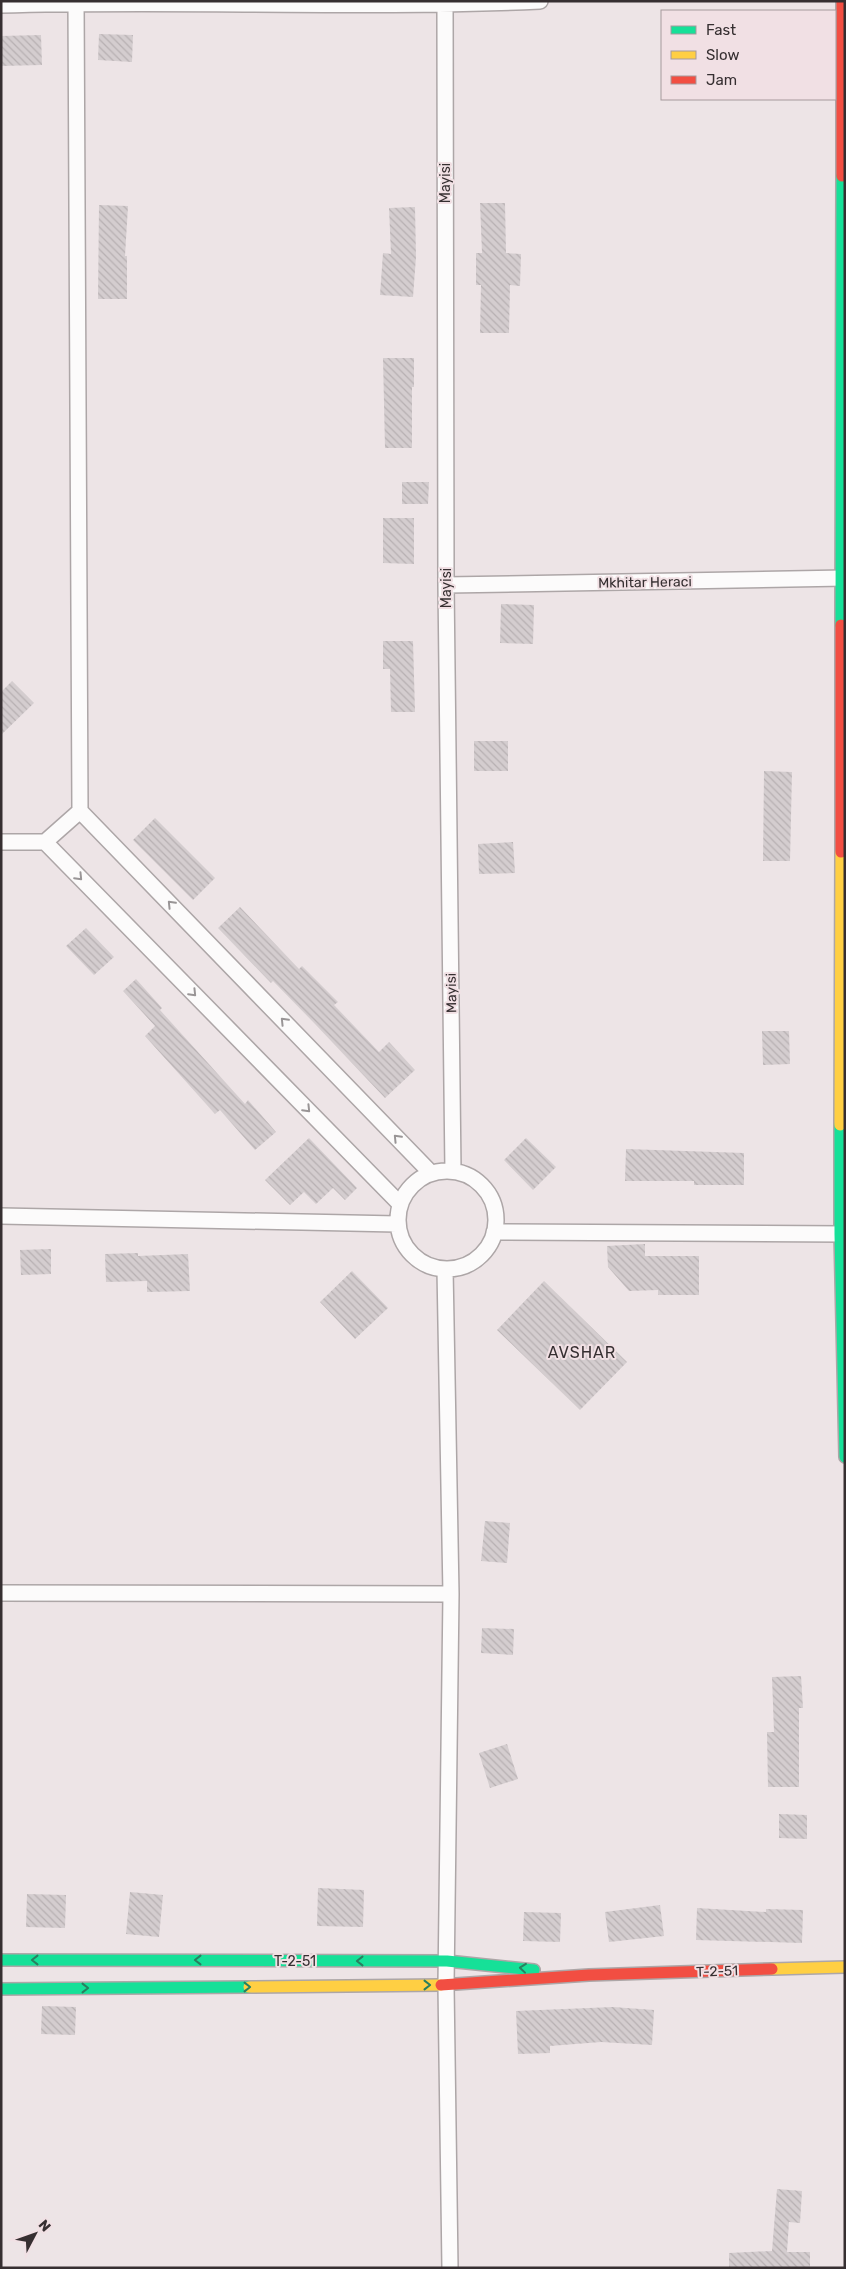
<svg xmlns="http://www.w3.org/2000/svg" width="846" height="2269" viewBox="0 0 846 2269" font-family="Rubik,sans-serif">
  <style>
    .building { fill: url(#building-back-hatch) }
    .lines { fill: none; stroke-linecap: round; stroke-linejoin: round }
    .street-casing { stroke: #ada6a7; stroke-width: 18 }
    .fast-casing { stroke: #ada6a7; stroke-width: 14 }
    .slow-casing { stroke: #ada6a7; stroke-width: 14 }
    .jam-casing { stroke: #ada6a7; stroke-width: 14 }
    .street { stroke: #fcfbfb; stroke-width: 15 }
    .fast { stroke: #16e098; stroke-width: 11 }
    .slow { stroke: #ffcf43; stroke-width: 11 }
    .jam { stroke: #f24e42; stroke-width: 11 }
    .oneway { stroke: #999596 }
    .oneway2 { stroke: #287f5f }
    .labels { text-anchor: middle; stroke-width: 4; stroke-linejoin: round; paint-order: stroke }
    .street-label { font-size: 14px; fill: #362f31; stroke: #f1e0e4 }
    .quarter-label { font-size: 16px; letter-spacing: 1px; fill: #362f31; stroke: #f1e0e4 }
  </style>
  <defs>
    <pattern id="building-back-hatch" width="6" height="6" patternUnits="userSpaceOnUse" patternTransform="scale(1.25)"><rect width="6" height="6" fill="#d4cdcf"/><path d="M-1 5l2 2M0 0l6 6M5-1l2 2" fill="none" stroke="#b7b0b2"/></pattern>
  </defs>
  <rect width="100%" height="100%" fill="#ede4e6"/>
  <path class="building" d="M99 34 133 35 132 62 98 60Z
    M41 35 42 65 1 66V36Z
    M480 203H505L506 253 521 254 520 286 510 285 509 333H480L481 285H476V253H482Z
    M99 205 128 206 125 256H127V299H98Z
    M415 207 416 257 413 297 380 295 383 253 391 254 389 208Z
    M383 358H414V387H412V448H385Z
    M402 482H429L428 504H402Z
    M383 518H414V564L383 563Z
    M501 604 534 605 533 644 500 643Z
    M383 641H413L415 712H391L390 669H383Z
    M12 681 34 703 1 735V692Z
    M474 741H508V771H474Z
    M764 771 792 772 790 861H763Z
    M155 818 215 878 193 900 133 840Z
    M513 842 515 873 479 874 478 844Z
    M240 907 299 969 302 966 338 1002 334 1005 379 1052 389 1042 415 1070 385 1098 315 1024 273 981 271 983 218 928Z
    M86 928 114 957 94 975 66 946Z
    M136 979 162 1008 160 1010 245 1104 248 1100 276 1132 255 1150 220 1110 215 1114 145 1036 155 1026 123 991Z
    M762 1031H789L790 1064 763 1065Z
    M309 1138 357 1188 345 1200 333 1188 316 1204 304 1192 290 1205 265 1180Z
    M526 1138 556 1167 533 1190 504 1160Z
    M626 1149 744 1153V1185H694V1181H625Z
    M645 1244V1256H699V1295H658V1290L629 1291 608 1267 607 1246Z
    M51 1249V1274L21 1275 20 1250Z
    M138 1253V1256L188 1254 190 1291 147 1292V1281L106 1282 105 1254Z
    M352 1271 388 1308 355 1339 320 1302Z
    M544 1281 627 1362 580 1410 497 1330Z
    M485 1521 510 1523 507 1563 481 1561Z
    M482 1628 514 1629 513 1655 481 1653Z
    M801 1676 803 1708H799V1787H768L767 1732H774L772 1677Z
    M507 1744 518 1779 490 1788 479 1753Z
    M779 1814 807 1815V1839L779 1838Z
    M318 1888 364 1890 363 1927 317 1926Z
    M130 1892 163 1895 159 1937 126 1934Z
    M27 1894 66 1895 65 1928 26 1927Z
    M660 1905 664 1936 609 1942 605 1912Z
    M697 1908 766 1912V1909L803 1910 802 1943 696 1940Z
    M524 1912 561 1913 560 1942 523 1941Z
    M42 2006 76 2007 75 2035 41 2034Z
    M613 2007 654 2010 652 2045 601 2042 550 2046V2053L518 2054 516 2011Z
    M777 2189 802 2191 800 2223 789 2222 787 2252H810V2268H729V2253L772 2251Z"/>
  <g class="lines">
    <defs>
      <path id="street" d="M1 5C181 0 360 9 540 1
        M445 5 446 585 453 1171
        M446 585 845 578
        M80 811 431 1173
        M1 842H45L80 811 76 1
        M45 842 400 1204
        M398 1220a49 49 0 1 1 98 0a49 49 0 1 1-98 0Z
        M1 1216 397 1224
        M494 1232 845 1234
        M445 1269 451 1594 446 1985 450 2268
        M1 1593 451 1594"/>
      <path id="fast" d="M841 625 842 176
        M840 1125V1234L845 1457
        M1 1960 447 1961 534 1970
        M1 1989 249 1987"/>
      <path id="slow" d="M840 1125 841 852
        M772 1969 845 1967
        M249 1987 441 1985"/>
      <path id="jam" d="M842 176V1
        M841 852V625
        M441 1985 589 1975 772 1969"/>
    </defs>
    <use href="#street" class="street-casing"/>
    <use href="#fast" class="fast-casing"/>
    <use href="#slow" class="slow-casing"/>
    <use href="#jam" class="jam-casing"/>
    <use href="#street" class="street"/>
    <use href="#fast" class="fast"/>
    <use href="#slow" class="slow"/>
    <use href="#jam" class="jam"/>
  </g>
  <defs><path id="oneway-chevron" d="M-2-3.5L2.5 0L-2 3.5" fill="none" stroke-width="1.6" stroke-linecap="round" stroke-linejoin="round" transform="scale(1.25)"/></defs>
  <g class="oneway">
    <use href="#oneway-chevron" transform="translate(79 877) rotate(46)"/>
    <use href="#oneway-chevron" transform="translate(171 904) rotate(-134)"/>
    <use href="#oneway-chevron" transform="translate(193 993) rotate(46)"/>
    <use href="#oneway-chevron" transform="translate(284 1021) rotate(-134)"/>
    <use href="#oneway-chevron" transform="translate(307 1109) rotate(46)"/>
    <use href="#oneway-chevron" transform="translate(397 1138) rotate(-134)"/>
  </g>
  <g class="oneway2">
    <use href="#oneway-chevron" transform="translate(35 1960) rotate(-180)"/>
    <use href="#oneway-chevron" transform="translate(198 1960) rotate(-180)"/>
    <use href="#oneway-chevron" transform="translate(360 1961) rotate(-180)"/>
    <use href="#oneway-chevron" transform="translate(523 1968) rotate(-174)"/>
    <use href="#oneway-chevron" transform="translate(427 1985)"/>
    <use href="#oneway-chevron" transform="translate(247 1987)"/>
    <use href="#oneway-chevron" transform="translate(85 1988)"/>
  </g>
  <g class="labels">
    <g class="street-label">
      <text transform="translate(445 183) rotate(-90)" y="5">Mayisi</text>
      <text transform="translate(645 582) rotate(-1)" y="5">Mkhitar Heraci</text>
      <text transform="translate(446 588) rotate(-90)" y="5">Mayisi</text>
      <text transform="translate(451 993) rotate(-91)" y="5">Mayisi</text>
      <text x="295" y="1966">T-2-51</text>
      <text transform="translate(717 1971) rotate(-2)" y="5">T-2-51</text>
    </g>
    <g class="quarter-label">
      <text x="582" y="1358">AVSHAR</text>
    </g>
  </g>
  <rect width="846" height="2269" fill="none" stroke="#362f31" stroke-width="5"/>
  <rect x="661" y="10" width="175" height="90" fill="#f1e0e4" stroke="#a6999c"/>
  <rect x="671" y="26" width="25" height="8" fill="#16e098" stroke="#a6999c"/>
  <text x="706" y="35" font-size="15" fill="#362f31">Fast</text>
  <rect x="671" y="51" width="25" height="8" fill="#ffcf43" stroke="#a6999c"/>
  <text x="706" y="60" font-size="15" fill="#362f31">Slow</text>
  <rect x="671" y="76" width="25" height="8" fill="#f24e42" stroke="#a6999c"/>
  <text x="706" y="85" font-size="15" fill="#362f31">Jam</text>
  <g transform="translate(35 2234) rotate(49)" stroke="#f1e0e4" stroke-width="4" paint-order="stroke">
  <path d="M0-4L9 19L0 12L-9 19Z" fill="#362f31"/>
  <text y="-8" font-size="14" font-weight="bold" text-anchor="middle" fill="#362f31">N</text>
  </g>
</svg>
